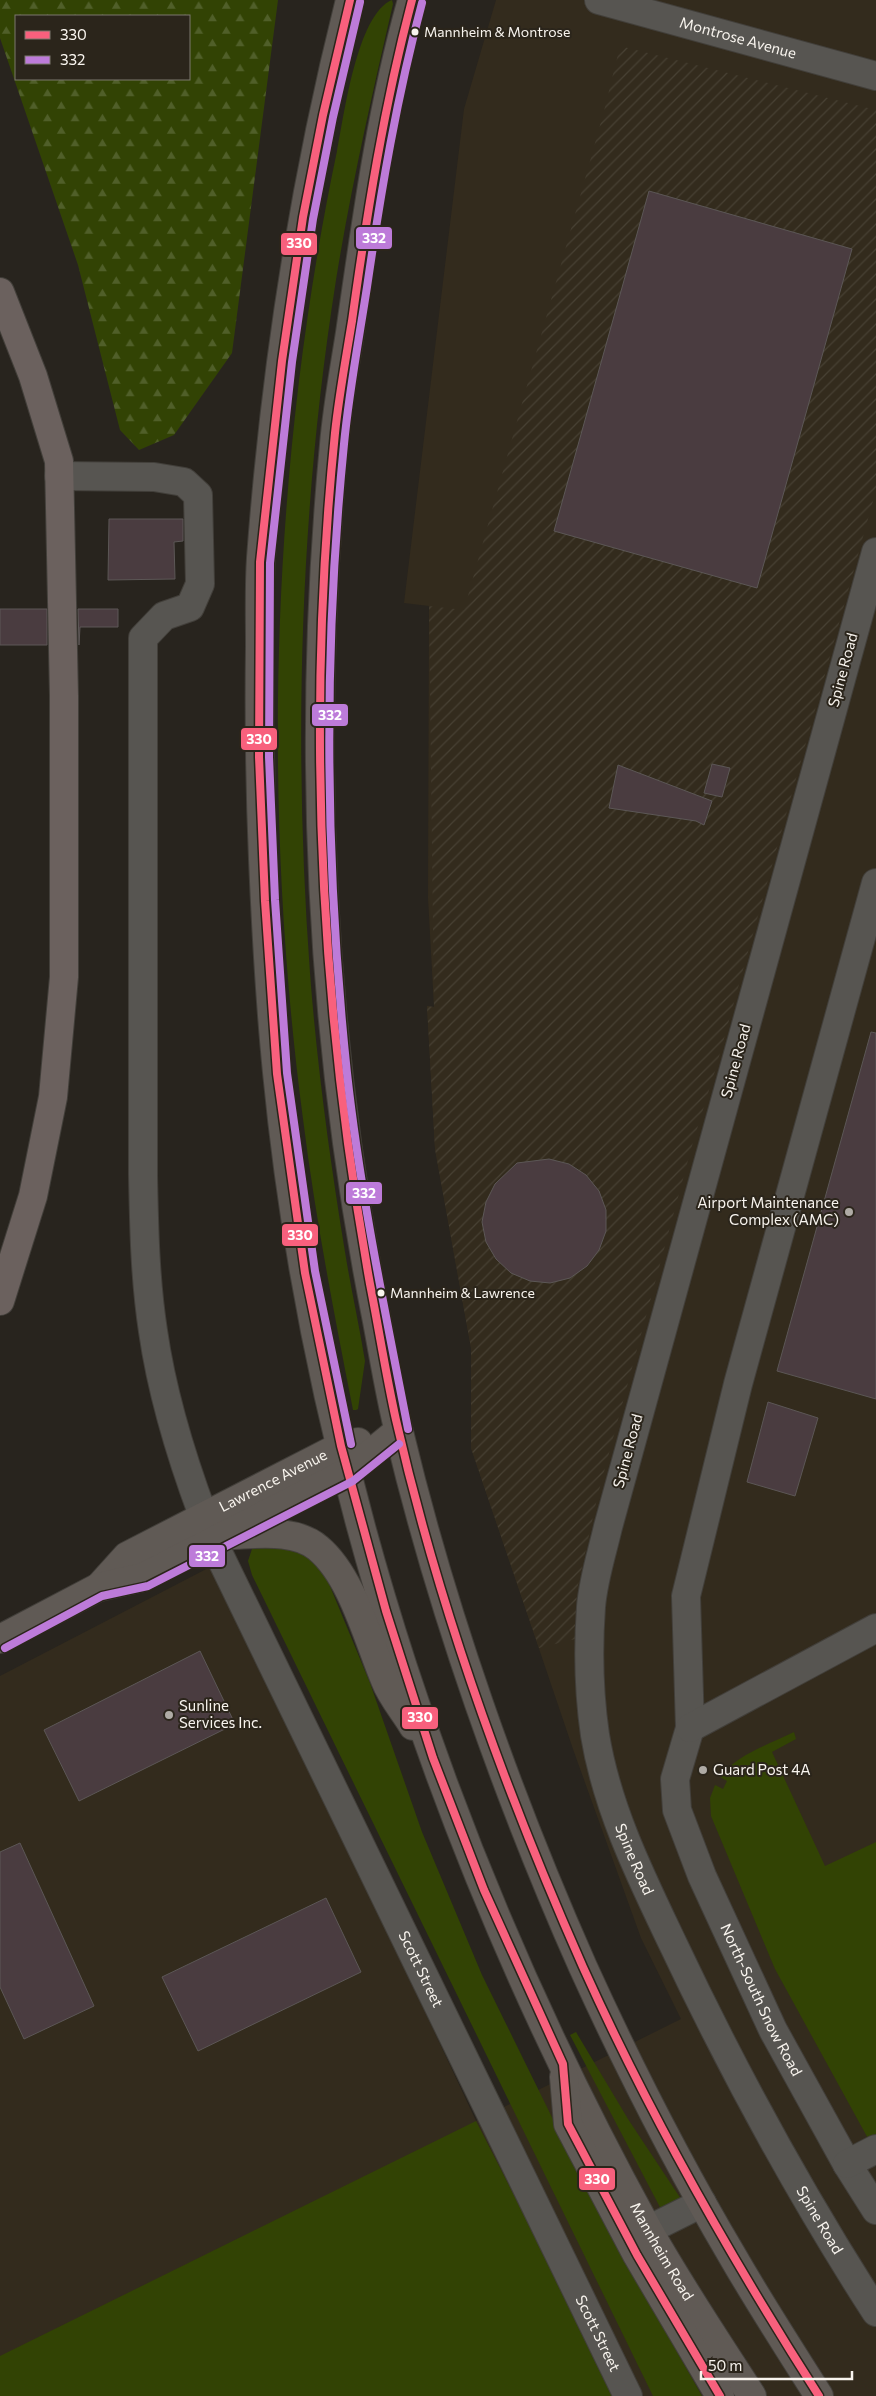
<svg xmlns="http://www.w3.org/2000/svg" width="876" height="2396" viewBox="0 0 876 2396" font-family="Commissioner,sans-serif">
  <style>
    .built { fill: #332b1d }
    .industrial { fill: url(#industrial-furrows) }
    .green { fill: #324304 }
    .forest { fill: url(#forest-firs); fill-rule: evenodd }
    .building { fill: #4a3c40; stroke: #5c5756 }
    .lines { fill: none; stroke-linecap: round; stroke-linejoin: round }
    .minor-casing { stroke: #423f3a; stroke-width: 30 }
    .major-casing { stroke: #423f3a; stroke-width: 30 }
    .highway-casing { stroke: #423f3a; stroke-width: 30 }
    .minor { stroke: #575551; stroke-width: 28 }
    .major { stroke: #605a55; stroke-width: 28 }
    .highway { stroke: #6b615e; stroke-width: 28 }
    .bus-1-casing { stroke: #2b251b; stroke-width: 11 }
    .bus-2-casing { stroke: #2b251b; stroke-width: 11 }
    .bus-1 { stroke: #f8607d; stroke-width: 8 }
    .bus-2 { stroke: #bd7bd9; stroke-width: 8 }
    .bus-dot { fill: #f8f4ee; stroke: #2b251b; stroke-width: 2 }
    .poi-dot { fill: #afaba5; stroke: #2b251b; stroke-width: 2 }
    .labels { text-anchor: middle; stroke-width: 4; stroke-linejoin: round; paint-order: stroke }
    .bus-label { font-size: 14px; fill: #f8f4ee; stroke: #2b251b; text-anchor: start }
    .street-label { font-size: 15px; fill: #f8f4ee; stroke: #2b251b }
    .poi-label { font-size: 15px; fill: #f8f4ee; stroke: #2b251b; text-anchor: start }
    .line-badge { stroke: #2b251b; stroke-width: 2 }
    .badge-label { font-size: 14px; text-anchor: middle; font-weight: bold; fill: #fff }
  </style>
  <defs>
    <pattern id="industrial-furrows" width="10" height="10" patternUnits="userSpaceOnUse" patternTransform="scale(1.25)"><rect width="10" height="10" fill="#332b1d"/><path d="M-1 1l2-2M0 10L10 0M9 11l2-2" fill="none" stroke="#474033"/></pattern>
    <pattern id="forest-firs" width="22" height="20" patternUnits="userSpaceOnUse" patternTransform="scale(1.25)"><rect width="22" height="20" fill="#324304"/><path d="M5 1l3.5 6h-7zM16 11l3.5 6h-7z" fill="#505f29"/></pattern>
  </defs>
  <rect width="100%" height="100%" fill="#28241e"/>
  <path class="built" d="M496 0H876V2396H0V1676L216 1564 476 2121 681 2019 641 1938 574 1752 471 1448V1348L435 1149 427 1006 434 1007 428 898 429 606 404 603 464 109Z"/>
  <path class="industrial" d="M620 46 876 110V490L715 1071 693 1142 598 1494 577 1590 575 1639 539 1648 471 1448V1348L435 1149 427 1006 434 1007 429 606 464 610 604 111Z"/>
  <path class="green" d="M392 0 393 4C372 95 351 187 336 280 300 509 293 742 310 973 317 1066 330 1160 345 1252 351 1289 359 1324 365 1361L358 1409 356 1410H353C334 1313 315 1216 303 1119 261 801 271 465 337 151 344 116 357 14 392 0Z
    M260 1544 291 1545 310 1556 327 1579 370 1683 422 1832 482 1975 603 2221 702 2396H653L252 1575 248 1561 252 1549Z
    M794 1732 796 1739 772 1752 825 1866 876 1842V2153L775 1969 711 1816 710 1798 715 1785 723 1789 727 1781 720 1777C737 1754 770 1744 794 1732Z
    M576 2032 628 2119 683 2202 663 2213 570 2035Z
    M476 2121 617 2396H0V2356Z"/>
  <path class="forest" d="M0 0H278L232 353 174 435 139 450 120 430 78 265 0 38ZM16 16H189V79H16Z"/>
  <path class="building" d="M649 191 852 249 757 588 554 531Z
    M109 519H183V541L174 542 175 579 108 580Z
    M0 609H47V645H0Z
    M78 609H118V627H80L79 645Z
    M712 764 730 768 722 797 704 793Z
    M618 765 712 801 704 825 696 821 609 808Z
    M871 1032 876 1033V1399L777 1371Z
    M549 1159 569 1164 586 1175 599 1191 606 1210V1231L599 1250 587 1266 570 1278 550 1283 530 1281 511 1273 496 1259 486 1242 482 1222 486 1202 495 1184 517 1163Z
    M768 1402 818 1418 795 1496 747 1482Z
    M200 1651 235 1724 79 1801 44 1730Z
    M20 1843 94 2006 24 2039 0 1987V1852Z
    M326 1898 361 1972 198 2051 162 1977Z"/>
  <g class="lines">
    <defs>
      <g id="minor">
        <path id="s1" d="M599 0 876 76"/>
        <path d="M59 476 154 477 184 482 198 495 200 584 190 607 164 616 143 638V1175C144 1227 145 1279 153 1331 162 1394 181 1456 203 1515"/>
        <path id="s2" d="M876 552 608 1527C602 1553 593 1580 591 1607 588 1648 589 1694 595 1735 607 1809 641 1877 673 1944 733 2071 800 2194 876 2312"/>
        <path id="s3" d="M876 883 738 1384 686 1596 690 1728 675 1779 677 1810 702 1876 773 2030 847 2164 876 2210"/>
        <path id="s4" d="M213 1542 628 2396"/>
        <path d="M690 1728 876 1628"/>
        <path d="M847 2164 876 2149"/>
        <path d="M648 2230 702 2203"/>
      </g>
      <g id="major">
        <path id="s5" d="M350 0C304 182 275 370 261 558 259 587 260 617 260 646 259 717 260 788 263 859 266 930 270 1002 277 1072 316 1476 451 1871 646 2226 678 2284 716 2340 752 2396"/>
        <path d="M412 0C381 109 366 222 350 333 344 371 337 408 334 445 306 740 319 1031 377 1321 384 1358 390 1396 399 1432 442 1612 508 1798 583 1967 628 2066 678 2164 733 2257 760 2304 790 2350 819 2396"/>
        <path d="M232 1535C259 1534 296 1529 318 1548 352 1576 368 1640 385 1680 391 1696 404 1711 413 1726"/>
        <path id="s6" d="M99 1587 127 1556 341 1446 358 1442"/>
        <path d="M0 1639 99 1587 143 1577 348 1472 398 1431"/>
        <path d="M564 2077 568 2124 637 2255 720 2396"/>
      </g>
      <path id="highway" d="M0 292 33 376 59 461 64 696V977L53 1097 33 1196 0 1301"/>
    </defs>
    <use href="#minor" class="minor-casing"/>
    <use href="#major" class="major-casing"/>
    <use href="#highway" class="highway-casing"/>
    <use href="#minor" class="minor"/>
    <use href="#major" class="major"/>
    <use href="#highway" class="highway"/>
    <defs>
      <path id="bus-1" d="M350 0 323 115 303 217 282 361 260 562 259 757 265 901 277 1074 305 1273 341 1446 386 1611 433 1758 484 1890 563 2064 568 2124 637 2255 720 2396
        M412 0C384 106 367 213 352 321 346 358 339 395 335 433 306 717 320 1004 370 1284 379 1330 386 1375 396 1420 439 1608 505 1791 583 1967 650 2116 731 2258 819 2396"/>
      <path id="bus-2" d="M408 1429C385 1311 360 1192 347 1073 325 864 323 653 344 444 349 391 359 339 367 287 381 191 397 96 422 3
        M351 1444 315 1271 287 1073 275 900 269 757 270 563 292 362 313 219 333 117 360 2
        M5 1648 102 1596 148 1586 353 1481 399 1444"/>
    </defs>
    <use href="#bus-1" class="bus-1-casing"/>
    <use href="#bus-2" class="bus-2-casing"/>
    <use href="#bus-1" class="bus-1"/>
    <use href="#bus-2" class="bus-2"/>
  </g>
  <g class="bus-dot">
    <circle cx="415" cy="32" r="4.5"/>
    <circle cx="381" cy="1293" r="4.5"/>
  </g>
  <g class="poi-dot">
    <circle cx="849" cy="1212" r="5"/>
    <circle cx="169" cy="1715" r="5"/>
    <circle cx="703" cy="1770" r="5"/>
  </g>
  <g class="labels">
    <g class="bus-label">
      <text x="424" y="37">Mannheim &amp; Montrose</text>
      <text x="390" y="1298">Mannheim &amp; Lawrence</text>
    </g>
    <g class="street-label">
      <text dy="5" stroke="none"><textPath href="#s1" startOffset="144">Montrose Avenue</textPath></text>
      <text transform="translate(843 670) rotate(-75)" y="5">Spine Road</text>
      <text transform="translate(736 1061) rotate(-75)" y="5">Spine Road</text>
      <text transform="translate(628 1451) rotate(-75)" y="5">Spine Road</text>
      <text dy="5" stroke="none"><textPath href="#s6" startOffset="206">Lawrence Avenue</textPath></text>
      <text dy="5" stroke="none"><textPath href="#s2" startOffset="1352">Spine Road</textPath></text>
      <text dy="5" stroke="none"><textPath href="#s4" startOffset="475">Scott Street</textPath></text>
      <text dy="5" stroke="none"><textPath href="#s3" startOffset="1162">North-South Snow Road</textPath></text>
      <text dy="5" stroke="none"><textPath href="#s2" startOffset="1758">Spine Road</textPath></text>
      <text dy="5" stroke="none"><textPath href="#s5" startOffset="2330">Mannheim Road</textPath></text>
      <text dy="5" stroke="none"><textPath href="#s4" startOffset="880">Scott Street</textPath></text>
    </g>
    <g class="poi-label">
      <text x="839" y="1208" text-anchor="end">Airport Maintenance<tspan x="839" dy="17">Complex (AMC)</tspan></text>
      <text x="179" y="1711">Sunline<tspan x="179" dy="17">Services Inc.</tspan></text>
      <text x="713" y="1775">Guard Post 4A</text>
    </g>
  </g>
  <g class="line-badge">
    <rect x="355" y="226" width="38" height="24" rx="5" fill="#bd7bd9"/>
    <rect x="280" y="232" width="38" height="24" rx="5" fill="#f8607d"/>
    <rect x="311" y="703" width="38" height="24" rx="5" fill="#bd7bd9"/>
    <rect x="240" y="727" width="38" height="24" rx="5" fill="#f8607d"/>
    <rect x="345" y="1181" width="38" height="24" rx="5" fill="#bd7bd9"/>
    <rect x="281" y="1223" width="38" height="24" rx="5" fill="#f8607d"/>
    <rect x="188" y="1544" width="38" height="24" rx="5" fill="#bd7bd9"/>
    <rect x="401" y="1706" width="38" height="24" rx="5" fill="#f8607d"/>
    <rect x="578" y="2167" width="38" height="24" rx="5" fill="#f8607d"/>
  </g>
  <g class="badge-label">
    <text x="374" y="243">332</text>
    <text x="299" y="248">330</text>
    <text x="330" y="720">332</text>
    <text x="259" y="744">330</text>
    <text x="364" y="1198">332</text>
    <text x="300" y="1240">330</text>
    <text x="207" y="1561">332</text>
    <text x="420" y="1722">330</text>
    <text x="597" y="2184">330</text>
  </g>
  <rect x="15" y="15" width="175" height="65" fill="#2b251b" stroke="#7d786f"/>
  <rect x="25" y="31" width="25" height="8" fill="#f8607d" stroke="#7d786f"/>
  <text x="60" y="40" font-size="15" fill="#f8f4ee">330</text>
  <rect x="25" y="56" width="25" height="8" fill="#bd7bd9" stroke="#7d786f"/>
  <text x="60" y="65" font-size="15" fill="#f8f4ee">332</text>
  <path d="M701 2371v8h151v-8" fill="none" stroke="#f8f4ee" stroke-width="2.5"/>
  <text x="708" y="2371" font-size="15" fill="#f8f4ee" stroke="#2b251b" stroke-width="4" paint-order="stroke">50 m</text>
</svg>
